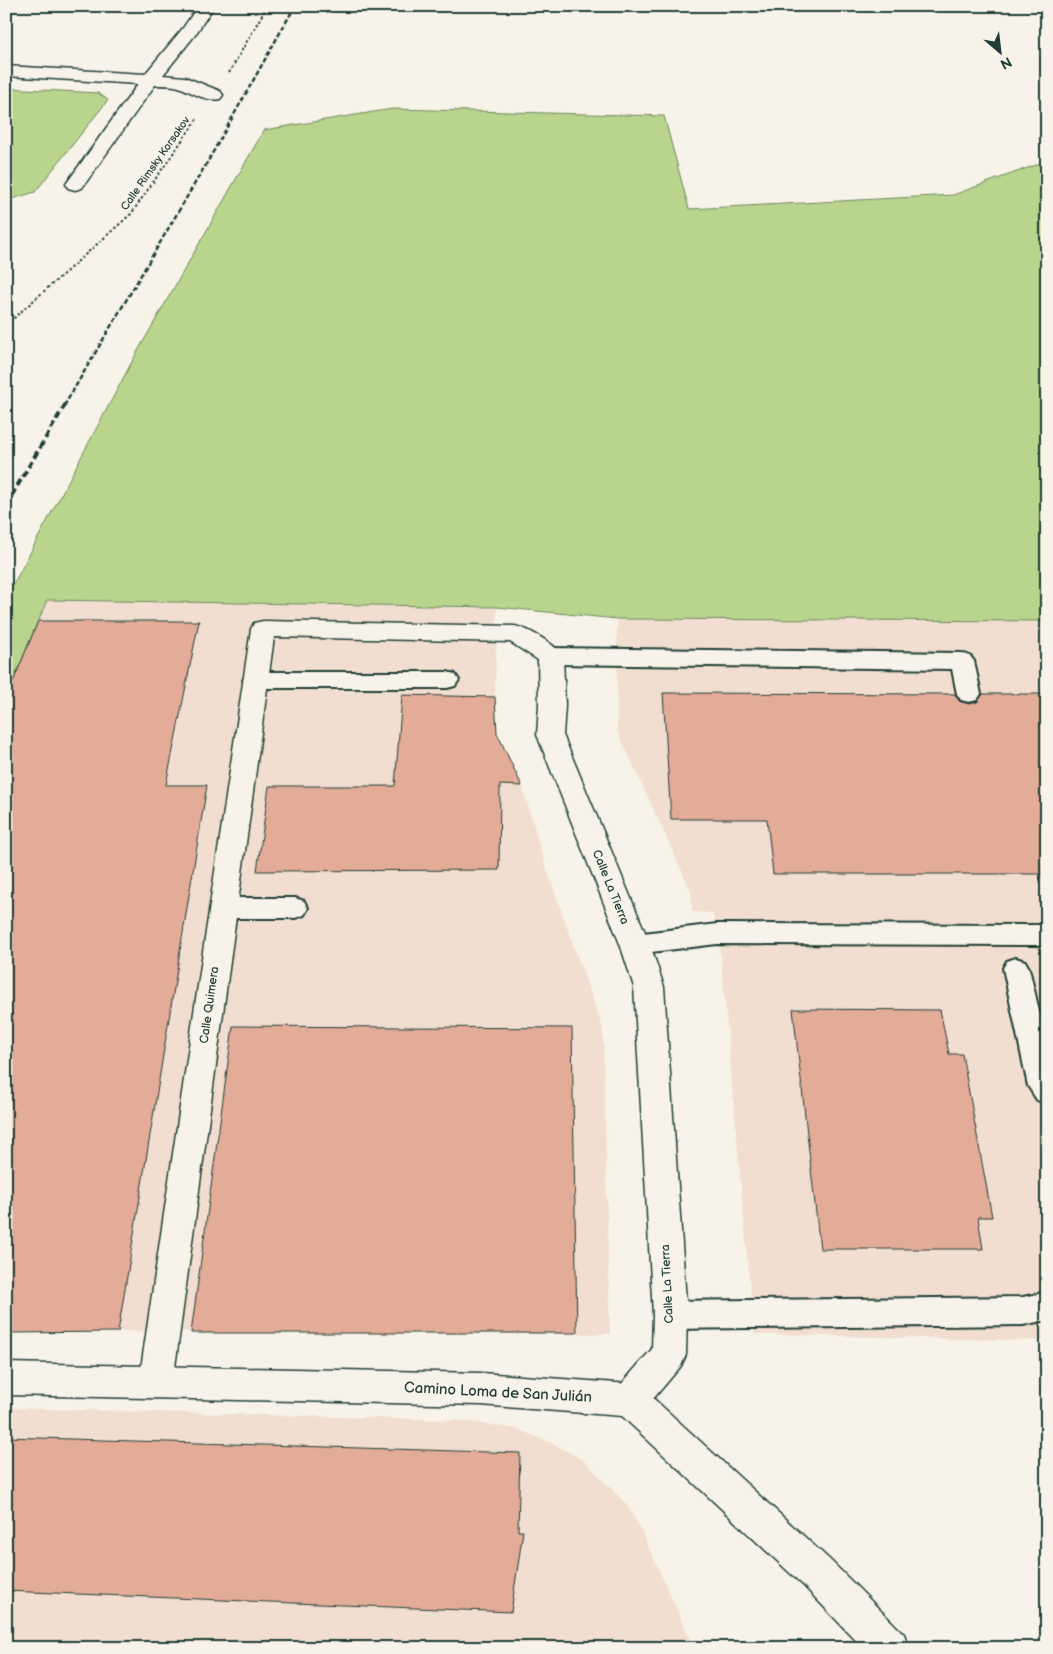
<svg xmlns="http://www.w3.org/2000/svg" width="1053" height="1654" viewBox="0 0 1053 1654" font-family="'Balsamiq Sans',sans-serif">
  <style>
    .built { fill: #f1ded0 }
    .green { fill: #b9d48c; stroke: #6c8860 }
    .building { fill: #e3ac99; stroke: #1f3d34 }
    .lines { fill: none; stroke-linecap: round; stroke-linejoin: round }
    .service-casing { stroke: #1f3d34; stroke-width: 4 }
    .minor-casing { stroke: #1f3d34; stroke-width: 3 }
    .tertiary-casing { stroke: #1f3d34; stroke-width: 3 }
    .path { stroke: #1f3d34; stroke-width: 2; stroke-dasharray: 2.5 2.5; stroke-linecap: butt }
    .service { fill: #f7f3e8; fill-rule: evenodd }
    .minor { fill: #f7f3e8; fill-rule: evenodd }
    .tertiary { fill: #f7f3e8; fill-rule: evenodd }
    .rail-far1 { stroke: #1f3d34; stroke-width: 2.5; stroke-dasharray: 5 2.5; stroke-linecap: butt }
    .rail { stroke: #1f3d34; stroke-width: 4; stroke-dasharray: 7 4; stroke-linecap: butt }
    .labels { text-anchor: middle; stroke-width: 4.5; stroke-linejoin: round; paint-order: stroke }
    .far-street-label { font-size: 11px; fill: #1f3d34; stroke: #f7f3e8 }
    .street-label { font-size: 12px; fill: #1f3d34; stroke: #f7f3e8 }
    .near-street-label { font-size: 15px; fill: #1f3d34; stroke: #f7f3e8 }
  </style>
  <rect width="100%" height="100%" fill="#f7f3e8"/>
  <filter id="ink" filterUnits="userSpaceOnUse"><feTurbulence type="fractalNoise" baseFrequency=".02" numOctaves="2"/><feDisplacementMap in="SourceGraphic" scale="10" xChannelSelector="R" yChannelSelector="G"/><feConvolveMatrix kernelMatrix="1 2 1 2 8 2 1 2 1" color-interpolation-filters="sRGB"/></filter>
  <g filter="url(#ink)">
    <path class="built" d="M47 600 497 607 495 697 497 733 522 786 547 870 603 1029 610 1334 119 1331 6 1333V699Z
      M617 619 1047 621V1341L754 1334 721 958 713 913 692 912 691 891 617 730Z
      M6 1408 454 1420 514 1428 550 1442 583 1460 627 1505 641 1530 694 1648H6Z"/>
    <path class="green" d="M6 88 98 93 108 100 35 192 6 201Z
      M392 109 664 116 689 209 953 195 1047 161V621L617 619 497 607 47 600 6 699V598L135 356 264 130Z"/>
    <path class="building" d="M38 621H199L166 785H207L118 1332 6 1333V699Z
      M663 693 955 694 959 701 969 704 977 702 983 694H1047V874H773L767 819H671Z
      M402 695 495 697 497 733 522 786 500 785 499 870 257 871 269 786H395Z
      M793 1009 940 1010 949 1054H962L992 1217H978L983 1249H820Z
      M233 1026 572 1028 577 1333H191Z
      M6 1437 520 1453 518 1531H523L511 1612 6 1591Z"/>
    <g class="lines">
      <defs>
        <path id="service" d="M550 648 962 653 970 656 974 661 981 694 977 700 969 702 961 700 957 694 952 669 550 664 542 661 539 656 542 651Z
          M255 672H447L455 674 459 680 455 686 447 688H255L247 686 243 680 247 674Z
          M223 898H295L304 901 308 908 304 915 295 918H223L214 915 210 908 214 901Z
          M717 924 1047 925V945L717 944 635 954 626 951 622 944 626 937 635 934Z
          M1016 958 1025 961 1029 968 1047 1045V1104L1037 1100 1028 1086 1003 968 1007 961Z
          M1047 1292V1320L1023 1325 670 1329 659 1325 655 1315 659 1305 670 1301 1023 1297Z"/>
        <path id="minor" d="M198 6H214L195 35 163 75 185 77 220 91 223 95 220 99C206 102 192 92 179 87 171 85 162 85 155 85L82 188 75 190 68 188 66 184 138 84 6 76V66L145 74 183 28Z
          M263 621 515 626C529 629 555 644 563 656L565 706 563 735 650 944 664 987 687 1315 686 1355 681 1366 642 1412 630 1416 618 1412 612 1400 618 1388 652 1349 653 1315 634 987 620 944 537 735 539 706 538 660 510 642 274 637 173 1382 168 1393 156 1398 144 1393 139 1382 251 629 254 623Z"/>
        <path id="tertiary" d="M6 1363 481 1373 630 1384 642 1388 831 1561 904 1634 909 1648H863L805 1587 622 1416 481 1405 6 1395Z"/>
      </defs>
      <use href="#service" class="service-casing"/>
      <use href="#minor" class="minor-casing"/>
      <use href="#tertiary" class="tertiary-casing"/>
      <path class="path" d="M229 73 267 6
        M6 325 131 214 197 119"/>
      <use href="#service" class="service"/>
      <use href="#minor" class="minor"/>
      <use href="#tertiary" class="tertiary"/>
      <path class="rail-far1" d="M64 406 208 161 295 6"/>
      <path class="rail" d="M6 505 65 405"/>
    </g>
  </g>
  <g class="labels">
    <g class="far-street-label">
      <text transform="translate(155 163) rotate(-55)" y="4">Calle Rimsky Korsakov</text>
    </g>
    <g class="street-label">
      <text transform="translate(611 887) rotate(68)" y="4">Calle La Tierra</text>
      <text transform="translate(209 1005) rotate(-82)" y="4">Calle Quimera</text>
      <text transform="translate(667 1284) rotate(-93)" y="4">Calle La Tierra</text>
    </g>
    <g class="near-street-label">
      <text transform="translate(498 1392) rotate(3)" y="5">Camino Loma de San Julián</text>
    </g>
  </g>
  <rect width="1053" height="1654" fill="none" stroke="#f7f3e8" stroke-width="25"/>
  <rect x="12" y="12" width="1028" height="1629" fill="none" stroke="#1f3d34" stroke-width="2" filter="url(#ink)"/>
  <g transform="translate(1000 52) rotate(152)" stroke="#f7f3e8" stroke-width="4" paint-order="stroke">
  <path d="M0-4L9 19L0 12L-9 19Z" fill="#1f3d34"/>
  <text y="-8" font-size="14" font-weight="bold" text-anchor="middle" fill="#1f3d34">N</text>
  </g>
</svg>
